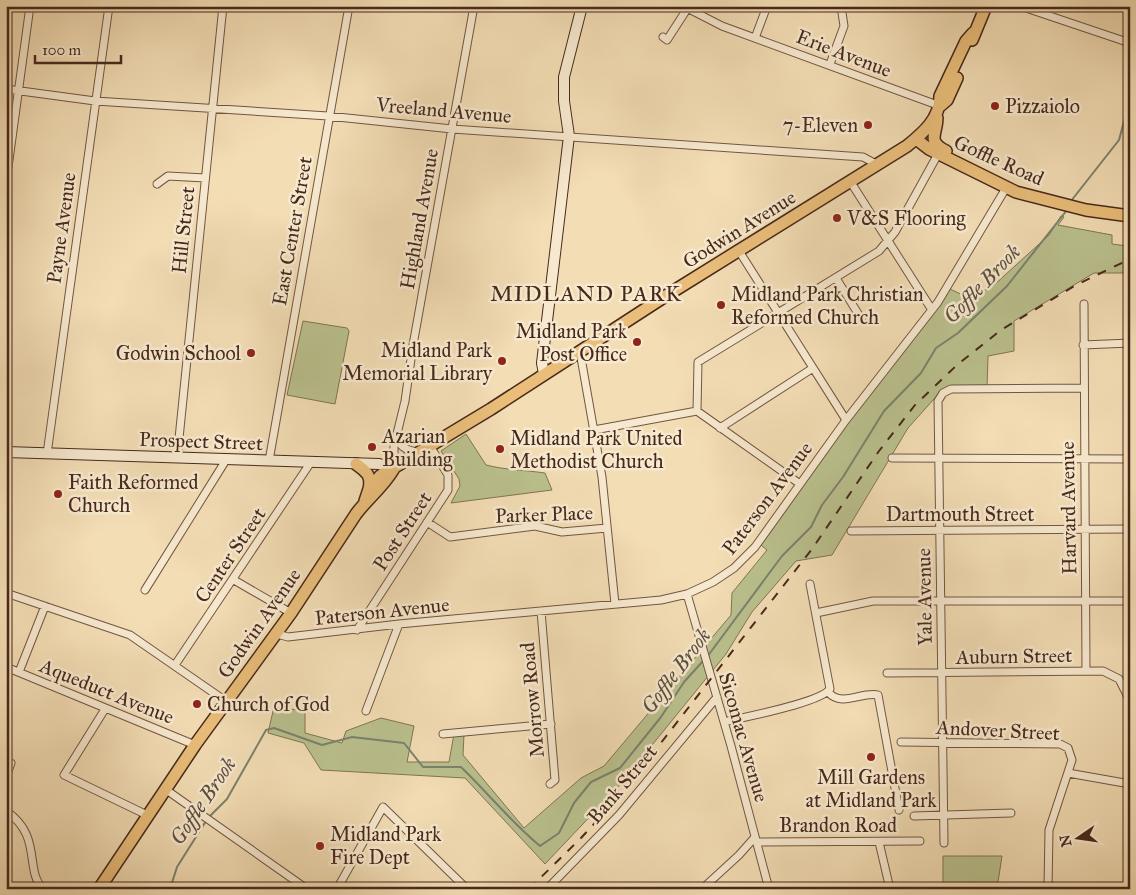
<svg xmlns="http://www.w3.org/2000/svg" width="1136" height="895" viewBox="0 0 1136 895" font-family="'IM FELL Great Primer',serif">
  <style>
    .green { fill: #bac18e; stroke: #807555 }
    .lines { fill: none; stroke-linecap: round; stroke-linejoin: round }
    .stream { stroke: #7b826f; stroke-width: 2 }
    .street-casing { stroke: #725642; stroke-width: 9 }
    .secondary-casing { stroke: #47291c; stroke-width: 12 }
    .primary-casing { stroke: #47291c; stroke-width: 14 }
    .street { stroke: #f7e9cf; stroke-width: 7 }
    .secondary { stroke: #f7e9cf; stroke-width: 10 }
    .primary { stroke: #eabe7a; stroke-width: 11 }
    .rail { stroke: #47291c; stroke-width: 2; stroke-dasharray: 9 9; stroke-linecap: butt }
    .poi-dot { fill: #8f2418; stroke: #f7e9cf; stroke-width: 2 }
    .labels { text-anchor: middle; stroke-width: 5; stroke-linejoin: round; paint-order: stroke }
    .street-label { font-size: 20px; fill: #47291c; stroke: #f7e9cf }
    .poi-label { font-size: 20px; fill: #47291c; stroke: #f7e9cf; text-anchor: start }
    .water-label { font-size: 21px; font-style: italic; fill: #5c4e3f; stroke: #f7e9cf }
    .quarter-label { font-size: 22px; letter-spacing: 1px; fill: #47291c; stroke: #f7e9cf }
  </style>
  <rect width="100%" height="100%" fill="#f3ddb5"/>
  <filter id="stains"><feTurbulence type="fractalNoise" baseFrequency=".004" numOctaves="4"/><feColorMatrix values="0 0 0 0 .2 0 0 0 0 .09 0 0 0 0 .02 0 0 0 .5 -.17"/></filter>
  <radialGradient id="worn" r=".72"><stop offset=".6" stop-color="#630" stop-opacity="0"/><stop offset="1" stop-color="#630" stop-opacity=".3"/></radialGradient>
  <path class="green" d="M1061 216 1064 217 1058 225 1112 235V244L1127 246 1130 242V273H1094L1014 321V351L988 356 987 389 942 390 908 428 832 555 796 561 752 612 726 654 618 787 545 864 465 778 321 770 304 743 268 733 274 707 305 711V733L342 743 346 731 381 718 414 726 407 762H449L454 734H464L463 755 524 828 581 778 604 766 731 615 732 593 767 550 757 542 948 288 969 298 993 286 1049 235Z
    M303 321 347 328 349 331 335 404 287 395Z
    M466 434 486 465C506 470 524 470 545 473L552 490 451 503 460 486 459 479 441 451Z
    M943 856H1002L998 882 992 889H943Z"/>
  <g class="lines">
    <path class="stream" d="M1071 201 1119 140 1130 99
      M707 657 782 556 811 527 822 505 843 477 884 411 921 373 936 348 958 333 1007 286 1067 210
      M209 817 227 799 266 730 274 728 322 745 352 737 404 743 423 767H461C488 793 511 822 540 846L559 833 574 803 591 782 620 768 661 717 684 682 703 661
      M170 889 177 867 206 821"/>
    <defs>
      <path id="street" d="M683 6 722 26 940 106
        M1020 6 1130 43
        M663 37 667 40 687 9
        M755 38 767 6
        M830 64 844 26 841 6
        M6 89 95 101 328 116 452 129 863 157 878 165
        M850 181 932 310
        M6 182 30 6
        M157 184 168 176 205 178
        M739 251 846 420
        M836 278 862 320
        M1084 304 1086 671
        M1083 345 1130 343
        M580 352 602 477 615 604
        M697 411 698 362 879 251 895 232 938 154
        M720 428 813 368
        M594 430 697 411 800 484
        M397 438C401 449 408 450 420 453
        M47 454 109 6
        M177 458 223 6
        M892 458 1130 459
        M269 461 349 6
        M394 469V446L405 401 413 345 474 6
        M427 522 450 537 535 526 562 532 607 528
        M851 531 1130 529
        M234 580 291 613
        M145 590 226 460
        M6 593 130 635 227 702
        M687 594 731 746 769 889
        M541 611 555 780 550 784
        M816 613 873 601H1130
        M357 630 448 490V475L430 446
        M277 634 288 637 399 624 661 600 687 594 713 582 734 568 755 547 846 420 938 302 1006 188
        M175 665 311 462
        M6 667 195 745
        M19 672 45 606
        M887 673 1103 671 1119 679 1128 697
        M828 692C842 708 862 691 878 695L899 810
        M105 709 64 775 147 815
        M366 711 399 624
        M724 722C743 717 820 703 830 689L810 584
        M443 734 551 724
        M901 742 1060 744 1068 748 1072 760 1049 830 1048 889
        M1068 773 1130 784
        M6 777 11 763
        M165 789 307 889
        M6 811C43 836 24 870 43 889
        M914 816 1011 813
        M756 842 920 841
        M879 842 890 889
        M944 843 938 401 943 393 951 389 1083 388
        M337 889 383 807 467 889
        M547 889 619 815 717 697
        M702 889 739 855 755 837"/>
      <path id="secondary" d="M544 374 542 363 569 136 564 101V77L582 6
        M6 452 379 464 394 469"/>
      <path id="primary" d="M972 40 986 6
        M940 106 947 100 957 78
        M937 118C937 134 926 141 946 151
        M916 139 929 149 1016 192 1086 210 1130 216
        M356 464C367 472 372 476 369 489
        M365 501 369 489 380 476 491 409 664 297 907 146C923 133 940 119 940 96L966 41 973 33
        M99 889 195 745 291 613 356 514C368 498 383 487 393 470"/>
    </defs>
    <use href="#street" class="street-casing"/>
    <use href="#secondary" class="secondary-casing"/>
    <use href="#primary" class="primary-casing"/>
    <use href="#street" class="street"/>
    <use href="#secondary" class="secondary"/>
    <use href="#primary" class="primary"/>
    <path class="rail" d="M529 889 581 838 618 798 812 549 879 451 915 405 957 365 1001 330 1076 285 1130 259"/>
  </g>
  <g class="poi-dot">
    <circle cx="995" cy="106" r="5"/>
    <circle cx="868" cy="125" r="5"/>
    <circle cx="837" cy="218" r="5"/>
    <circle cx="721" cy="305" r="5"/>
    <circle cx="637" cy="342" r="5"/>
    <circle cx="251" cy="353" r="5"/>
    <circle cx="502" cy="361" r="5"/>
    <circle cx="372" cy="447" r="5"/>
    <circle cx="500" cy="449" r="5"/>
    <circle cx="58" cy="494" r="5"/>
    <circle cx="197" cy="704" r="5"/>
    <circle cx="871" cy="757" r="5"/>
    <circle cx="320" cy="846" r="5"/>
  </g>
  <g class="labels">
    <g class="street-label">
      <text transform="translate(844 53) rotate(21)" y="7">Erie Avenue</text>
      <text transform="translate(444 110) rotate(5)" y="7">Vreeland Avenue</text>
      <text transform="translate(999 160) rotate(24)" y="7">Goffle Road</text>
      <text transform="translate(419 219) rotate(-80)" y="7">Highland Avenue</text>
      <text transform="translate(61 228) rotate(-82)" y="7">Payne Avenue</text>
      <text transform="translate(739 229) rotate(-32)" y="7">Godwin Avenue</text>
      <text transform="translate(183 230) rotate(-84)" y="7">Hill Street</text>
      <text transform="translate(292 231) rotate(-80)" y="7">East Center Street</text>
      <text transform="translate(201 441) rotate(2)" y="7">Prospect Street</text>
      <text transform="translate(767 498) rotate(-53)" y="7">Paterson Avenue</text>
      <text transform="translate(1068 508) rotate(-91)" y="7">Harvard Avenue</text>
      <text transform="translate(544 514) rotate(-2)" y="7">Parker Place</text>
      <text x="960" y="521">Dartmouth Street</text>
      <text transform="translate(402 531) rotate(-57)" y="7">Post Street</text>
      <text transform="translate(230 555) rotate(-56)" y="7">Center Street</text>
      <text transform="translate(924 597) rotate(-91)" y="7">Yale Avenue</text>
      <text transform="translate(382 611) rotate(-6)" y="7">Paterson Avenue</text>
      <text transform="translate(259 623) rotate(-55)" y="7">Godwin Avenue</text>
      <text transform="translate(1014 656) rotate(-1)" y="7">Auburn Street</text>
      <text transform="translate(107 691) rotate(22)" y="7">Aqueduct Avenue</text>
      <text transform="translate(532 700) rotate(-95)" y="7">Morrow Road</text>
      <text transform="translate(998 730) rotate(3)" y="7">Andover Street</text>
      <text transform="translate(744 737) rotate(74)" y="7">Sicomac Avenue</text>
      <text transform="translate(622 784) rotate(-50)" y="7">Bank Street</text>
      <text x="838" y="832">Brandon Road</text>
    </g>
    <g class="poi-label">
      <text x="1005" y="113">Pizzaiolo</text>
      <text x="858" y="132" text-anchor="end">7-Eleven</text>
      <text x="847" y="225">V&amp;S Flooring</text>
      <text x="731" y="301">Midland Park Christian<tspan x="731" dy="23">Reformed Church</tspan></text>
      <text x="627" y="338" text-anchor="end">Midland Park<tspan x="627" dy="23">Post Office</tspan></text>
      <text x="492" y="357" text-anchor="end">Midland Park<tspan x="492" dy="23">Memorial Library</tspan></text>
      <text x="241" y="360" text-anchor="end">Godwin School</text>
      <text x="382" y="443">Azarian<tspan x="382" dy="23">Building</tspan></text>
      <text x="510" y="445">Midland Park United<tspan x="510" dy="23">Methodist Church</tspan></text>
      <text x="68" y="489">Faith Reformed<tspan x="68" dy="23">Church</tspan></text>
      <text x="207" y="711">Church of God</text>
      <text x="871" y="784" text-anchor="middle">Mill Gardens<tspan x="871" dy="23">at Midland Park</tspan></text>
      <text x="330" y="841">Midland Park<tspan x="330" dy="23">Fire Dept</tspan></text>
    </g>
    <g class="water-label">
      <text transform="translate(982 284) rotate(-46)" y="7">Goffle Brook</text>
      <text transform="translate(676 671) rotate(-53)" y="7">Goffle Brook</text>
      <text transform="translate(203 801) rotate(-56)" y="7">Goffle Brook</text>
    </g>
    <g class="quarter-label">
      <text x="586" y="301">MIDLAND PARK</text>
    </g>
  </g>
  <rect width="1136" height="895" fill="none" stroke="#f3ddb5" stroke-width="25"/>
  <rect x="8" y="8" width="1121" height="880" fill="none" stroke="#47291c" stroke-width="2.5"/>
  <rect x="12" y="12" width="1111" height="870" fill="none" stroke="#47291c"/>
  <g transform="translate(1078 838) rotate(257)" stroke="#f7e9cf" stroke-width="4" paint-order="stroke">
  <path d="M0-4L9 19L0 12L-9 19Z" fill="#47291c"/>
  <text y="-8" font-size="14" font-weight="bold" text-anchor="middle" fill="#47291c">N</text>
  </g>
  <path d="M35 55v8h86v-8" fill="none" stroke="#47291c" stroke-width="2.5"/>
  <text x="42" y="55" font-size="15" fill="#47291c" stroke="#f7e9cf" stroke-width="4" paint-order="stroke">100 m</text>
  <rect width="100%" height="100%" filter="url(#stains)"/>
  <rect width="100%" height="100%" fill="url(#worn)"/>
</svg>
